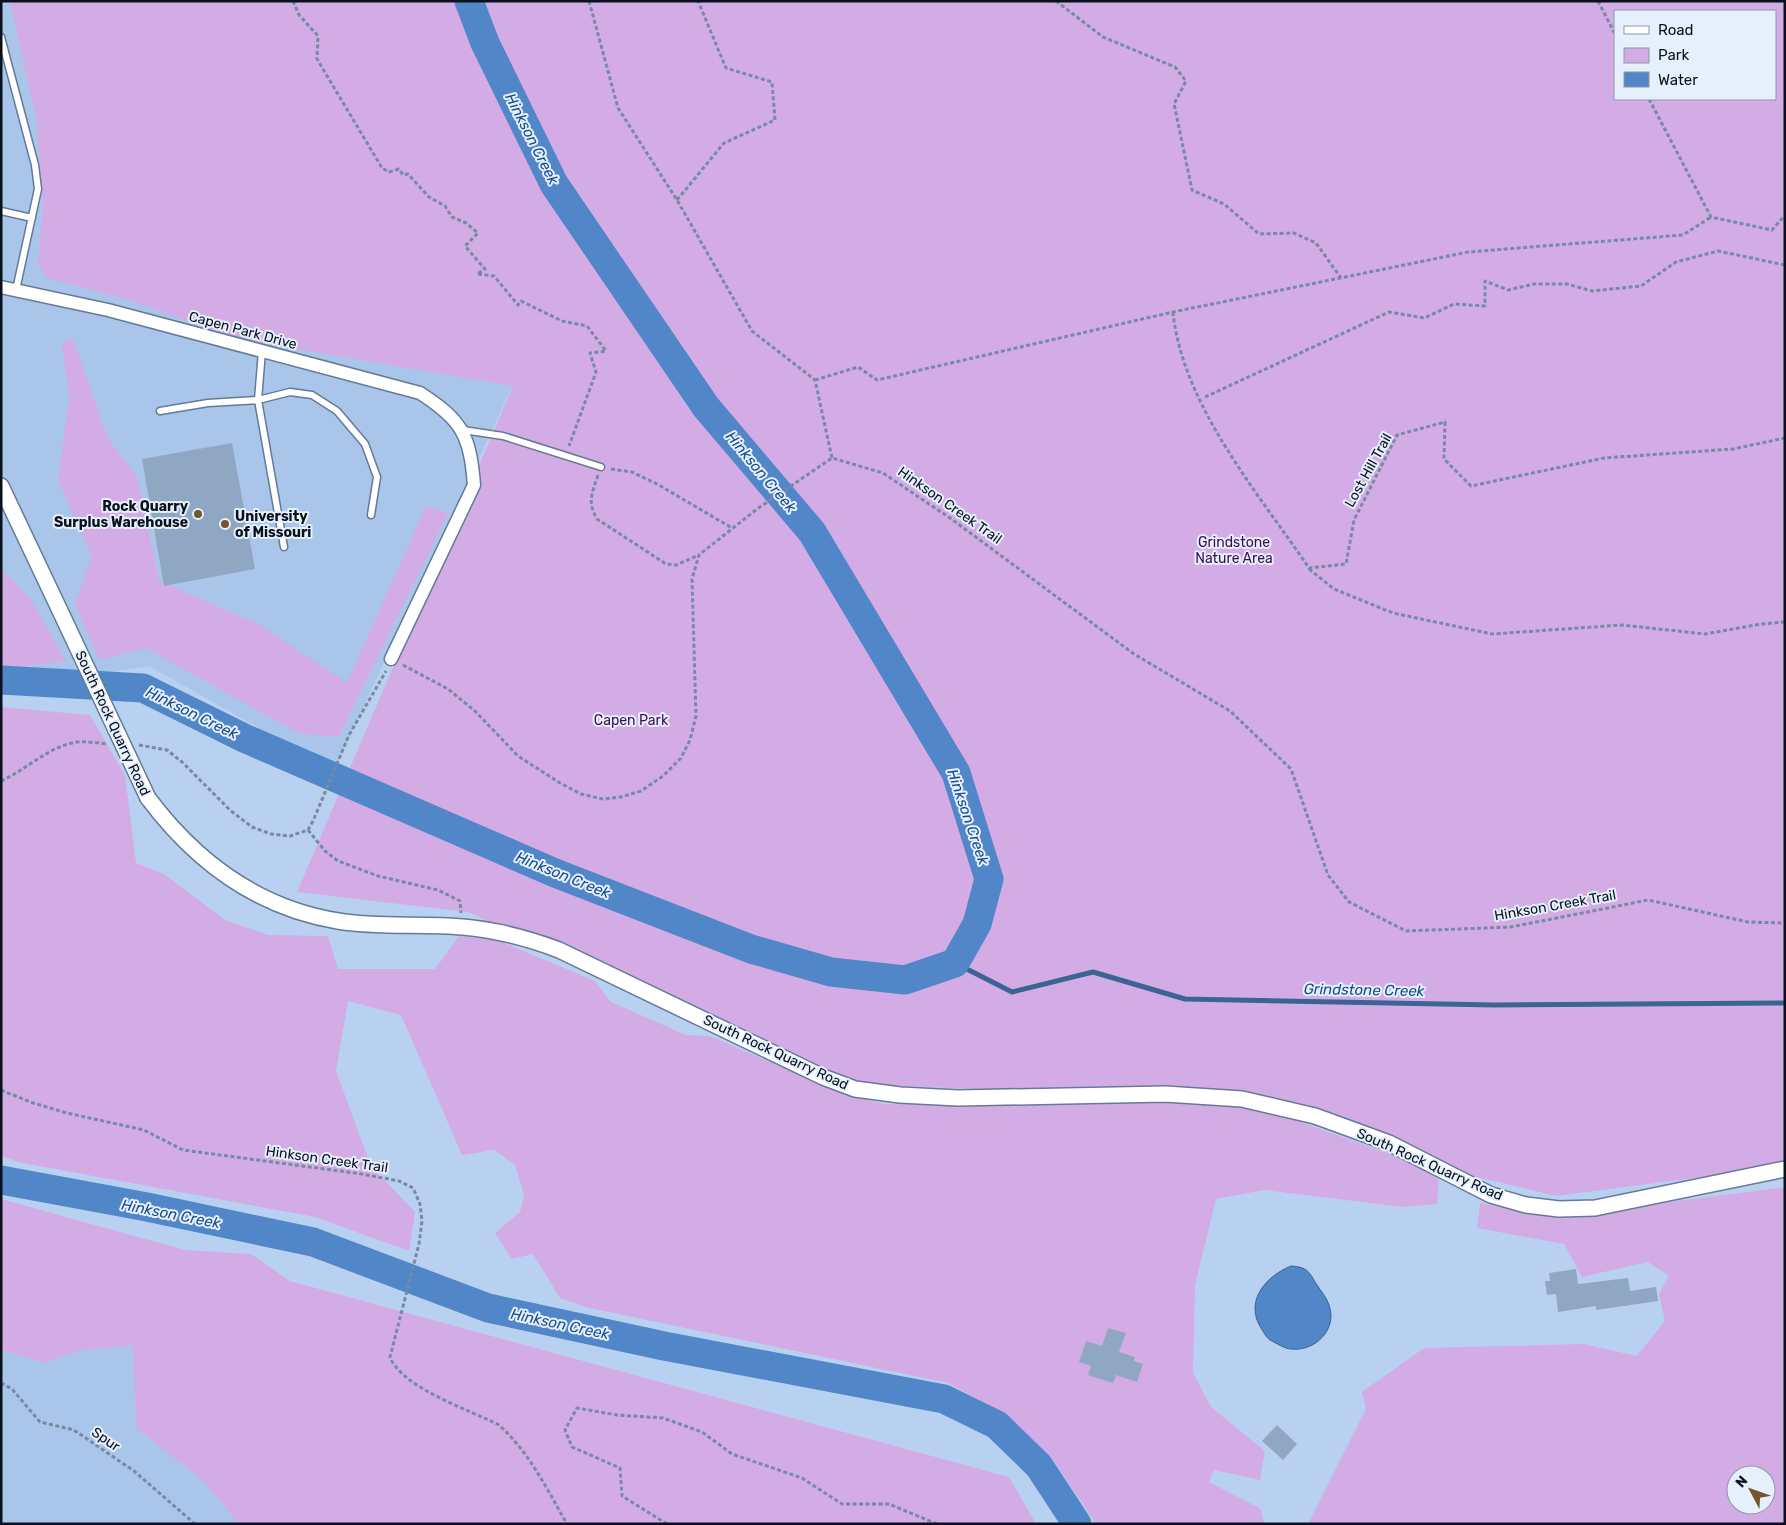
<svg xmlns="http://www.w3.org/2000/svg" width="1786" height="1525" viewBox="0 0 1786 1525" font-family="Rubik,sans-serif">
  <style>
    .built { fill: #a9c6ea }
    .green { fill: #d3ace5; fill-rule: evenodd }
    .water { fill: #5186c8; stroke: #3b6394 }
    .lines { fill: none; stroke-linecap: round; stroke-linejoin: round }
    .stream { stroke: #3b6394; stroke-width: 5 }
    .river { stroke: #5186c8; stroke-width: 29 }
    .building { fill: #90a7c4 }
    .service-casing { stroke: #647a96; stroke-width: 9 }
    .minor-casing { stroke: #647a96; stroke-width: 15 }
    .tertiary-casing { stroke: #647a96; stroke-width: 18 }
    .path { stroke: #788aa2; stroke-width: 3; stroke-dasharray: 4 2.5; stroke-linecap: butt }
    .service { stroke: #fff; stroke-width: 6 }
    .minor { stroke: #fff; stroke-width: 12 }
    .tertiary { stroke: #fff; stroke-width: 15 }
    .tertiary-bridge-casing { stroke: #647a96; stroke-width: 18; stroke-linecap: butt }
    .tertiary-bridge { stroke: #fff; stroke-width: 15 }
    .poi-dot { fill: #74562a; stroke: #e6f0fd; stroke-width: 2 }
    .labels { text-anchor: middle; stroke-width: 4; stroke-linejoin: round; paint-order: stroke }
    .street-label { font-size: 14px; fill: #09111c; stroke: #e6f0fd }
    .poi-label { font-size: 14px; font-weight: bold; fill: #09111c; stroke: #e6f0fd; text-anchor: end }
    .park-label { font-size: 14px; fill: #3e0e50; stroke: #e6f0fd }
    .water-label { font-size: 15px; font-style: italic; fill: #164c89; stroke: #e6f0fd }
  </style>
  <rect width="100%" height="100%" fill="#b9d1f0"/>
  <path class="built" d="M1 1H28L514 383 336 766 301 752 149 666 1 690Z
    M1 1203 366 1524H1Z"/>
  <path class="green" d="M10 1H1785V1166L1556 1196 1456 1172 1433 1156 1253 1105 1429 1168 1439 1181 1437 1204 1403 1207 1264 1190 1216 1199 1195 1285 1193 1373 1211 1407 1265 1451 1260 1480 1214 1470 1209 1482 1261 1509 1264 1524H1096L1051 1457 1005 1414 948 1383 585 1307 560 1298 533 1254 512 1259 495 1233 520 1212 524 1195 515 1165 494 1150 462 1155 401 1015 348 1001 336 1071 371 1166 415 1212 409 1251 315 1217 17 1162 1 1155V707L90 715 125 775 136 863 164 874 225 920 268 935 328 936 338 969H435L459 936 497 940 595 981 611 1002 686 1035 710 1036 846 1095 885 1104H1014L1065 1092 842 1084 468 912 297 892 513 386 244 340 125 299 47 278 38 263 43 205 36 118ZM1615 11H1775V99H1615Z
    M72 337 108 439 137 476 159 581 260 625 347 683 426 506 448 513 339 737 298 733 146 648 99 660 75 604 92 556 58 480 69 399 62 344Z
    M1 569 30 598 66 661 1 669Z
    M1785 1187V1524H1308L1366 1409 1362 1392 1424 1348 1583 1344 1637 1356 1665 1321 1659 1294 1669 1276 1648 1262 1582 1277 1564 1244 1477 1228 1480 1203 1551 1217ZM1736 1475H1766V1505H1736Z
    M1 1199 185 1250 251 1254 290 1281 1009 1477 1036 1524H239L202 1480 136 1428 133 1345 78 1351 44 1363 1 1350Z"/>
  <path class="water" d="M1291 1266C1308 1267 1309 1272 1317 1285 1321 1291 1327 1298 1329 1305 1338 1329 1315 1352 1291 1349 1285 1349 1276 1343 1270 1340 1266 1337 1264 1333 1261 1328 1244 1301 1266 1276 1291 1266Z"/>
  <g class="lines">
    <path class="stream" d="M955 963 1012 992 1093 972 1185 999 1494 1005 1785 1003"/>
    <path class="river" d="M1 680 143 688 244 738 555 873 751 949 831 972 905 980 955 963 977 924 989 879 956 773 812 532 706 407 554 184 485 43 469 1
      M1 1180 147 1207 313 1242 488 1308 664 1346 944 1399 997 1425 1039 1466 1077 1524"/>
  </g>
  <path class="building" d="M232 443 255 569 164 586 142 459Z
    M1576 1269 1578 1284 1628 1278 1630 1291 1656 1287 1658 1301 1596 1310V1306L1558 1312 1556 1294 1547 1295 1545 1281H1550L1549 1273Z
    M1108 1328 1126 1333 1119 1352 1135 1357 1134 1361 1143 1364 1137 1382 1116 1375 1113 1383 1088 1375 1091 1366 1079 1362 1086 1341 1102 1346Z
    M1277 1425 1297 1444 1283 1460 1262 1441Z"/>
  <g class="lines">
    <defs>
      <path id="service" d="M1 37 35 165 38 189 16 290
        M1 211 32 218
        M262 351 258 400 284 547
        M160 411 208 403 258 400 290 392 312 395 337 411 365 444 377 477 371 515
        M463 430 503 436 601 467"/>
      <path id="minor" d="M1 287 108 310 420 393C462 420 470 435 474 485L391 659"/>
      <path id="tertiary" d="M1 486 62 615
        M148 798C196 862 258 908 338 921 379 928 422 923 463 927 497 930 527 938 559 950L823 1077 855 1089 900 1095 958 1098 1165 1094 1242 1099 1315 1116 1389 1143 1491 1195 1526 1205 1559 1209 1595 1208 1785 1169"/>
    </defs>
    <use href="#service" class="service-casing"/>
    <use href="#minor" class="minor-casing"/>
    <use href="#tertiary" class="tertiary-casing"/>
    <path class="path" d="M293 1 299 15 318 36 317 59 382 168 389 172 399 169 403 175 408 174 429 197 445 206 452 217 466 223 478 233 465 246 485 269 477 274 494 276 518 305 521 301 562 321 587 326 606 351 590 353 596 372 569 446
      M589 1 618 108 677 200 752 331 815 380 832 458
      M1056 1 1103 37 1175 67 1186 81 1174 104 1192 190 1224 204 1259 234 1294 233 1316 243 1341 278
      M1598 1 1615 34
      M1649 99 1711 217 1772 230 1785 215
      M677 200 724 143 775 120 772 82 726 68 698 1
      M1173 312C1182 404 1258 493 1309 568L1346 564 1354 520 1397 435 1445 422 1444 459 1471 486 1604 458 1733 449 1785 438
      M815 380 858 367 877 380 1173 312 1468 252 1683 235 1711 217
      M1205 397 1389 312 1424 318 1454 304 1485 306V281L1508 290 1534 284H1567L1592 291 1641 286 1676 262 1718 251 1785 265
      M611 469 632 472 657 484 732 528
      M598 475C592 493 587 502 597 519L666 564 676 565 699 555
      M1309 569 1334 589 1393 613 1492 634 1622 625 1705 634 1761 624 1785 622
      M403 665 448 689 475 711 518 756 560 783 581 794 603 799 621 797 641 791 663 776 681 758 690 740 696 716 692 579 699 555 757 509 832 458 883 473 950 518 1134 654 1230 711 1291 769 1328 875 1349 902 1406 931 1511 927 1648 900 1748 922 1785 923
      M139 745 167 750 182 762 231 811 252 827 271 834 290 836 308 830 313 821 349 735 386 671
      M1 781C26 770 49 746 77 742 86 741 98 743 108 744
      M308 830 325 851 338 861 378 876 438 890 460 901 461 913
      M1 1090 30 1102 67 1113 144 1130 183 1150 362 1174 399 1181 413 1188 420 1204 422 1221 419 1244 390 1357C402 1388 470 1410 499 1425 529 1452 547 1489 567 1524
      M1 1383 12 1389 40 1422 74 1430 134 1471 195 1524
      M667 1524 622 1496 620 1468 572 1447 565 1430 577 1408 617 1415 663 1418 702 1432 732 1454 802 1478 842 1504H889L937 1524"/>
    <use href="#service" class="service"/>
    <use href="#minor" class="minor"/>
    <use href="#tertiary" class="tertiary"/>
    <defs>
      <path id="tertiary-bridge" d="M62 615 148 798"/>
    </defs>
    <use href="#tertiary-bridge" class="tertiary-bridge-casing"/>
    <use href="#tertiary-bridge" class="tertiary-bridge"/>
  </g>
  <g class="poi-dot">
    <circle cx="198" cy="514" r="5"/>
    <circle cx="225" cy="524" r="5"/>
  </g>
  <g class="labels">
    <g class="street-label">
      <text transform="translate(243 330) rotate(15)" y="5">Capen Park Drive</text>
      <text transform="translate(1368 470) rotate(-61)" y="5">Lost Hill Trail</text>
      <text transform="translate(950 505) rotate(35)" y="5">Hinkson Creek Trail</text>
      <text transform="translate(113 723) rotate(65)" y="5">South Rock Quarry Road</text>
      <text transform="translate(1555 905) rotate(-10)" y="5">Hinkson Creek Trail</text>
      <text transform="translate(776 1052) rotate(25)" y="5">South Rock Quarry Road</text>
      <text transform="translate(327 1159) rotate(8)" y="5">Hinkson Creek Trail</text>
      <text transform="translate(1430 1164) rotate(24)" y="5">South Rock Quarry Road</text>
      <text transform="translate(106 1439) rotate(35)" y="5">Spur</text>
    </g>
    <g class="poi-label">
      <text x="188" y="511">Rock Quarry<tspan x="188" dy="16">Surplus Warehouse</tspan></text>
      <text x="235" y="521" text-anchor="start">University<tspan x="235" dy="16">of Missouri</tspan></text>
    </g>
    <g class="park-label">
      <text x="1234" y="547">Grindstone<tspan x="1234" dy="16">Nature Area</tspan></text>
      <text x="631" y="725">Capen Park</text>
    </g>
    <g class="water-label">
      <text transform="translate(532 139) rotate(63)" y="5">Hinkson Creek</text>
      <text transform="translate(761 472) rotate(50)" y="5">Hinkson Creek</text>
      <text transform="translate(192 713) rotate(26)" y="5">Hinkson Creek</text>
      <text transform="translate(968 817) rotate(71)" y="5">Hinkson Creek</text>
      <text transform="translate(563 875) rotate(22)" y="5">Hinkson Creek</text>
      <text transform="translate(1364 990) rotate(1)" y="5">Grindstone Creek</text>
      <text transform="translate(171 1214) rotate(11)" y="5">Hinkson Creek</text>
      <text transform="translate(560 1324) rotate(12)" y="5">Hinkson Creek</text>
    </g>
  </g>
  <rect width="1786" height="1525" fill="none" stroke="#09111c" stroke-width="5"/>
  <rect x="1614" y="10" width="162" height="90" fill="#e6f0fd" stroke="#8e97a3"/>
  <rect x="1624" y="26" width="25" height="8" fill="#ffffff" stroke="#8e97a3"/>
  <text x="1658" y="35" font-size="15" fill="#09111c">Road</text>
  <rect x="1624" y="48" width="25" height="15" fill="#d3ace5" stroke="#8e97a3"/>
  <text x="1658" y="60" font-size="15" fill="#09111c">Park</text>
  <rect x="1624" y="72" width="25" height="15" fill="#5186c8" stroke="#8e97a3"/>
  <text x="1658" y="85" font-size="15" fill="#09111c">Water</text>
  <g transform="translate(1751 1490) rotate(311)"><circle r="24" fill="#e6f0fd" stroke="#8e97a3"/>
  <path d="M0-4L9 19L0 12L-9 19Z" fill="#74562a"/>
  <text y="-8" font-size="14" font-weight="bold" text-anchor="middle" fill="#09111c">N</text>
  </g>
</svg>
